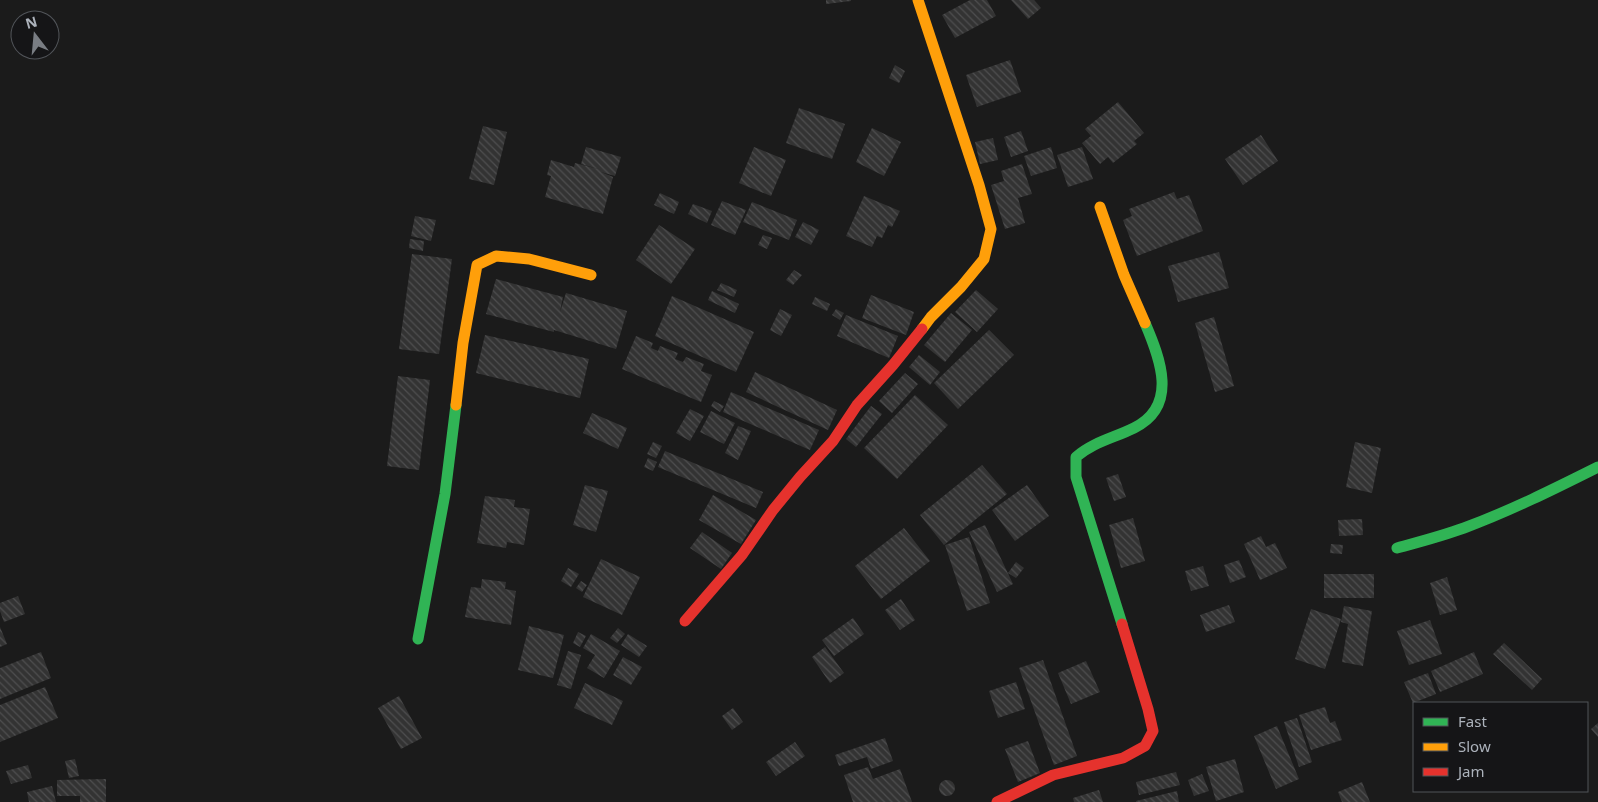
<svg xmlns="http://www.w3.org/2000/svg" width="1598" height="802" viewBox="0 0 1598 802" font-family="'Noto Sans',sans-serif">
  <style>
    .building { fill: url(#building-back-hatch) }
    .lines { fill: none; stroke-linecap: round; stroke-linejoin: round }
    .fast { stroke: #30b455; stroke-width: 11 }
    .slow { stroke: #ff9f0a; stroke-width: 11 }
    .jam { stroke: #e5322d; stroke-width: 11 }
  </style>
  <defs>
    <pattern id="building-back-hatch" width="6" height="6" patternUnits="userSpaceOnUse" patternTransform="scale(1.25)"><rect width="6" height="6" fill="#333"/><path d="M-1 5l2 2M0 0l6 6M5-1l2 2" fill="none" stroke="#4e4e4f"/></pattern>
  </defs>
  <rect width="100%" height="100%" fill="#1b1b1b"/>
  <path class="building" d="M826 0H851V1L826 4Z
    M970 0H987L996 16 955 38 942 15Z
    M1011 0H1034L1041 8 1028 19Z
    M1010 60 1021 92 977 107 966 75Z
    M895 65 905 71 899 83 889 78Z
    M1118 102 1144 133 1134 141 1137 144 1113 163 1108 157 1100 164 1082 143 1091 136 1085 129Z
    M799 108 845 124 832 159 786 143Z
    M483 126 507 132 494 185 469 179Z
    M872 128 901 142 884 176 856 162Z
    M1021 131 1028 151 1011 157 1004 137Z
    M1261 135 1278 161 1243 185 1225 159Z
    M993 138 998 160 980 164 975 142Z
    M586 147 621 157 615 176 601 172 613 177 603 214 545 197 551 176 547 175 551 160 574 167 575 163 602 170 581 164Z
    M754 147 786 160 771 196 739 183Z
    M1051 147 1057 168 1031 176 1024 156Z
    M1082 147 1093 179 1068 187 1057 155Z
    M1022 164 1032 194 1018 198 1025 223 1005 229 991 185 1004 181 1001 171Z
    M1174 192 1177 199 1189 195 1203 231 1137 256 1123 220 1132 216 1129 209Z
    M660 193 679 202 674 214 654 205Z
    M864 196 900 211 892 227 888 225 882 238 877 236 872 247 846 236Z
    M722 201 746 210 735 235 711 225Z
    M752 202 797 220 789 240 743 222Z
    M693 204 712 211 707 223 688 214Z
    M415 216 436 220 431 241 411 236Z
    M803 222 819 230 811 245 795 237Z
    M659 225 695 249 671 284 636 260Z
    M763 235 772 238 767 249 758 245Z
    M410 239 424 241 423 251 409 248Z
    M1219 252 1229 288 1178 302 1168 266Z
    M412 254 452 259 439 354 399 349Z
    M794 270 802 275 793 285 786 280Z
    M496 279 563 297 560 312 566 293 627 311 616 349 554 330V332L486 314Z
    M721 283 737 290 734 297 717 290Z
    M976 290 998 309 977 332 955 312Z
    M712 291 739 304 735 313 708 300Z
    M871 295 914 312 906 335 862 318Z
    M672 296 754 332 736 372 655 336Z
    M815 297 830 304 827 311 812 304Z
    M780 309 792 315 781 336 770 330Z
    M836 309 844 313 840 320 832 315Z
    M951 313 972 330 945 362 924 345Z
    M846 315 898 336 889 358 837 336Z
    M1214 317 1234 386 1215 392 1195 323Z
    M989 330 1014 355 958 409 934 383Z
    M485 335 589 359 580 398 476 373Z
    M636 336 653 343 651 348 658 351 660 346 678 353 675 359 683 362 686 357 704 364 701 371 712 375 701 402 622 369Z
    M919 355 940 372 930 385 909 367Z
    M755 372 837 410 828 430 746 392Z
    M905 373 918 384 892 413 879 401Z
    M398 376 430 380 419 470 387 466Z
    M731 392 819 430 810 450 723 412Z
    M915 395 948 425 897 479 864 448Z
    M714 401 724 406 720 412 711 406Z
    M871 406 882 414 856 447 846 439Z
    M690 409 704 416 690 441 676 433Z
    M711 411 735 423 724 444 700 432Z
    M592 413 627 428 618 449 583 433Z
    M738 426 751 431 738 460 725 453Z
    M653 442 662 446 656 458 647 454Z
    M1355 442 1381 448 1372 493 1346 487Z
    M665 451 763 492 756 508 658 467Z
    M648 458 657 462 653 471 644 467Z
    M982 465 1007 494 944 545 920 515Z
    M1118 474 1126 497 1114 501 1106 478Z
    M585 485 608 491 596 532 573 525Z
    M1027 485 1049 516 1015 541 992 510Z
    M713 495 756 520 741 544 699 520Z
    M485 496 515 500 514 507 530 509 524 545 507 542 506 548 477 543Z
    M1133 518 1145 561 1121 568 1109 525Z
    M1362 519 1363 535 1339 536 1338 520Z
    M985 525 1013 584 997 592 969 532Z
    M904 528 930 561 881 599 855 566Z
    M702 532 732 553 721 569 690 548Z
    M1261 536 1266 547 1275 543 1287 568 1260 580 1244 544Z
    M969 537 990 603 967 611 945 545Z
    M1331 544 1343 545 1342 554 1330 553Z
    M601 559 640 577 622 615 583 597Z
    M1239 560 1246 577 1230 583 1224 565Z
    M1016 562 1024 568 1016 578 1008 573Z
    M1203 566 1209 586 1191 591 1185 571Z
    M568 568 579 574 571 587 561 581Z
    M1324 574H1374V598H1324Z
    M1447 577 1457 610 1440 615 1430 583Z
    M482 579 506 582 505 589 516 591 511 625 465 617 471 587 481 588Z
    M581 581 587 585 582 592 576 588Z
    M18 596 25 614 4 622 0 611V603Z
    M901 599 915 620 900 630 885 610Z
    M1229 605 1235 622 1206 632 1200 615Z
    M1344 606 1372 611 1363 666 1342 662 1348 624 1341 622Z
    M1311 609 1341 619 1325 669 1295 659Z
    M853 618 864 634 834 656 822 640Z
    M1430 620 1442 654 1409 665 1397 631Z
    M529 626 564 635 553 678 518 670Z
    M0 627 7 644 0 647Z
    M618 628 625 634 617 643 610 638Z
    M578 632 586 636 580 647 573 643Z
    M591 634 620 651 604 678 587 668 595 655 583 648Z
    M628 634 647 646 639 657 621 645Z
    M1504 643 1542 679 1532 690 1493 654Z
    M825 647 844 673 830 683 812 657Z
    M568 651 581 655 571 689 557 685Z
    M41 652 51 678 0 699V668Z
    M1474 652 1483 674 1440 692 1431 671Z
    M623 657 642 667 631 685 613 675Z
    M1043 660 1077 756 1054 765 1019 668Z
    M1086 661 1100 692 1071 704 1058 673Z
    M1428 673 1436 694 1413 703 1404 682Z
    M1016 682 1025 709 998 718 989 691Z
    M585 683 623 701 612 725 574 708Z
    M45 687 58 718 0 742V705Z
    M399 696 422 738 401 749 378 708Z
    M1325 707 1330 723 1335 721 1342 740 1311 750 1299 715Z
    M733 708 743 722 732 730 722 716Z
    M1297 718 1312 762 1299 767 1284 722Z
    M1598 723V737L1591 729Z
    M1277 726 1299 779 1276 789 1254 736Z
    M885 738 893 761 871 769 867 757 839 766 835 755Z
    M1028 741 1040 773 1018 782 1005 749Z
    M795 742 805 756 776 776 766 762Z
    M75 759 79 776 69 778 65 761Z
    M1235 759 1244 792 1216 801 1206 767Z
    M28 765 32 778 11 784 6 771Z
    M868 767 873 779 900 769 912 802H853L844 775Z
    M1176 772 1180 785 1139 795 1136 782Z
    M1202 774 1209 791 1194 796 1188 780Z
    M106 779V802H80V796H57V780Z
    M939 788a8 8 0 1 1 16 0a8 8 0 1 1-16 0Z
    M1362 782 1370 802H1342L1338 792Z
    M52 786 56 802H29L27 792Z
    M1099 790 1103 802H1074L1073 798Z
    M1177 791 1179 802H1136V801Z"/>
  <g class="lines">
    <path class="fast" d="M1397 548C1419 542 1442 536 1464 528 1510 511 1554 489 1598 467
      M1122 624 1076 477V457C1093 442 1114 438 1134 428 1179 406 1160 358 1145 323
      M418 639 445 494 456 405"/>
    <path class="slow" d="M918 0 979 185 991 229 984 259 961 287 931 317 922 329
      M1100 207 1124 275 1145 323
      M456 405 463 343 477 265 496 256 529 259 591 275"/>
    <path class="jam" d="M685 621 742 555 773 510 800 477 833 441 857 405 893 365 922 329
      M997 802 1053 775 1123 758 1145 746 1153 731 1148 709 1122 624"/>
  </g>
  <rect x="1413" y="702" width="175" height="90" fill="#151517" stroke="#515459"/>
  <rect x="1423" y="718" width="25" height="8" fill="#30b455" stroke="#515459"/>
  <text x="1458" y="727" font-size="15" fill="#acb2bb">Fast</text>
  <rect x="1423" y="743" width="25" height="8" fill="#ff9f0a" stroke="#515459"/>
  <text x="1458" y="752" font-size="15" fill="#acb2bb">Slow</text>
  <rect x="1423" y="768" width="25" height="8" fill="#e5322d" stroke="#515459"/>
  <text x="1458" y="777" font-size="15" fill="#acb2bb">Jam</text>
  <g transform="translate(35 35) rotate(344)"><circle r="24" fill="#151517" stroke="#515459"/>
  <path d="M0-4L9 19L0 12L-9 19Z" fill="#797d83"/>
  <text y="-8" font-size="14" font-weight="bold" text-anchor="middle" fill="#acb2bb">N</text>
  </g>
</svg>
